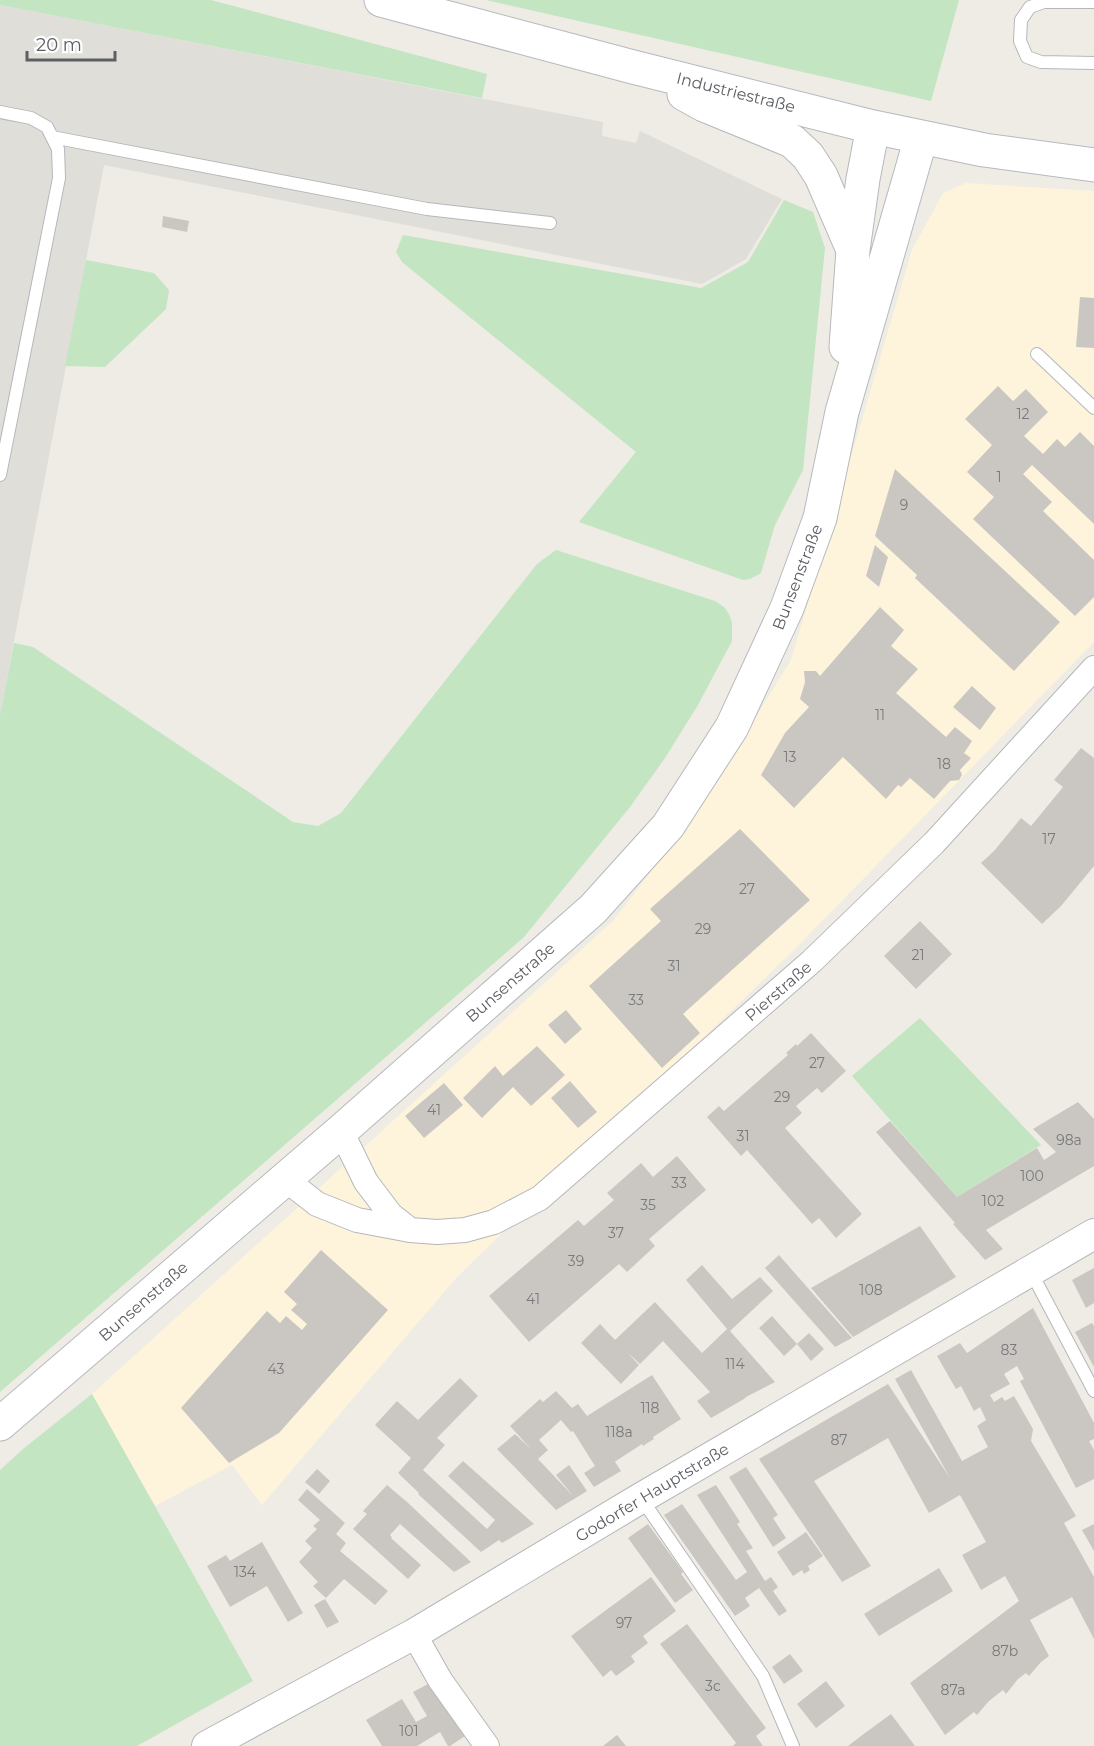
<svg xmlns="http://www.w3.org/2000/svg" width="1094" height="1746" viewBox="0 0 1094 1746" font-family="Montserrat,sans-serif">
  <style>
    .commercial { fill: #fdf4db }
    .industrial { fill: #e0ded9 }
    .green { fill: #c3e5c2 }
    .building { fill: #cac7c2 }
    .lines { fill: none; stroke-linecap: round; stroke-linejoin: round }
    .service-casing { stroke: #b5b7bb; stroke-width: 14 }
    .minor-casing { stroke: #b5b7bb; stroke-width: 26 }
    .tertiary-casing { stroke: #b5b7bb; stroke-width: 32 }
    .secondary-casing { stroke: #b6b9be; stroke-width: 35 }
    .service { stroke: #fff; stroke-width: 12 }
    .minor { stroke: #fff; stroke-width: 24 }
    .tertiary { stroke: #fff; stroke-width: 30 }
    .secondary { stroke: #fff; stroke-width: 33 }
    .labels { text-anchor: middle; stroke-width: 5; stroke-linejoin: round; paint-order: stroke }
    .number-label { font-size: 14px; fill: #787a7c }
    .street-label { font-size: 16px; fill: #5c6065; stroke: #fff }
  </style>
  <rect width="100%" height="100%" fill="#eeece4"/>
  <path class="commercial" d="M966 183 1094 191V642L797 947 458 1276 262 1505 232 1465 155 1506 92 1394 613 921 699 809 791 660 912 250 943 193Z"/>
  <path class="industrial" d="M0 5 603 122 602 136 636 143 640 131 782 199 746 259 702 284 104 165 0 715Z"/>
  <path class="green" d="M0 0H211L487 74 482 98 0 5Z
    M486 0H959L931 101Z
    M784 200 813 212 825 248 803 470 775 525 761 573 750 579 743 580 579 522 636 452 402 262 396 252 403 235 701 288 748 262Z
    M86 260 154 273 169 290 166 309 105 367 65 366Z
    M556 550 715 601 724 607 729 614 732 623V641L698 705 665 758 630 807 524 937 0 1392V715L14 643 33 647 293 822 318 826 341 813 537 564Z
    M920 1018 1041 1145 957 1197 852 1076Z
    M92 1394 253 1681 137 1746H0V1470L23 1449Z"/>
  <path class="building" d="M163 216 189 221 187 232 162 227Z
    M1080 297 1094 298V348L1076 347Z
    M998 386 1013 401 1026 389 1048 412 1024 436 1043 454 1057 439 1065 447 1080 432 1094 446V524L1032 465 1023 474 1052 502 1043 511 1094 560V597L1075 616 973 519 994 497 967 472 992 445 965 419Z
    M895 469 1060 622 1014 671 915 578 917 575 875 536Z
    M875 545 888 557 879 587 866 576Z
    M880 607 904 630 891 646 918 669 896 693 946 737 955 727 972 741 964 753 971 758 960 770 962 775 959 780 950 781 934 799 910 778 901 787 898 785 886 799 843 757 794 808 761 775 785 733 809 707 800 699 805 682 804 671H816L820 676Z
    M972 686 996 708 980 730 953 707Z
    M1081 748 1094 758V866L1061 906 1042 924 981 863 994 851 1021 818 1031 826 1063 787 1054 780Z
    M740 829 810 900 683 1014 700 1033 662 1068 589 986 661 921 650 909Z
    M920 921 952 954 916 989 884 956Z
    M566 1010 582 1029 565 1044 548 1025Z
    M811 1033 846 1071 822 1093 817 1088 796 1106 802 1113 785 1128 862 1214 836 1238 819 1218 812 1224 747 1150 741 1156 707 1117 719 1106 724 1111 788 1055 786 1053 796 1044 797 1046Z
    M537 1046 565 1075 531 1106 513 1087 482 1118 463 1098 495 1066 503 1076Z
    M570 1081 597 1112 578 1128 551 1098Z
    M444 1083 463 1105 424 1138 405 1116Z
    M1078 1102 1094 1119V1166L986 1230 1003 1249 985 1260 953 1224 955 1223 876 1132 890 1121 957 1197 1037 1148 1044 1160 1056 1152 1033 1129Z
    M677 1156 706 1190 649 1239 655 1246 627 1272 619 1264 529 1342 489 1296 578 1220 584 1226 614 1200 607 1193 641 1163 653 1177Z
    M920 1226 956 1277 853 1337 811 1288Z
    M321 1250 388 1310 279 1433 229 1463 181 1408 267 1311 280 1323 286 1316 302 1330 307 1324 291 1310 297 1304 284 1292Z
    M779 1255 792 1270 852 1338 835 1347 765 1268Z
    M702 1265 732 1299 760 1277 773 1291 730 1331 775 1382 746 1397 744 1399 711 1418 697 1401 710 1392 663 1341 640 1364 627 1352 639 1365 621 1384 581 1343 600 1324 615 1340 655 1302 702 1353 727 1329 686 1280Z
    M1094 1268V1303L1086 1308 1072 1280Z
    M1033 1308 1094 1423V1439L1089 1441 1094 1450V1479L1076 1488 1020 1381 1024 1379 1017 1366 1004 1374 1010 1384 990 1395 994 1402 1002 1397 1005 1401 1014 1396 1033 1429 1031 1441 1076 1516 1064 1523 1094 1577V1639L1072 1597 1030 1620 1049 1656 1041 1662 1029 1676 1026 1673 1018 1679 1006 1694 1003 1690 989 1701 977 1715 974 1712 945 1735 910 1683 1019 1601 1005 1576 981 1590 962 1555 986 1542 960 1495 929 1513 888 1438 814 1481 871 1566 842 1582 759 1459 888 1384 950 1478 895 1379 911 1370 962 1461 988 1447 977 1426 986 1420 980 1407 974 1411 961 1386 956 1389 937 1356 960 1343 967 1353Z
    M772 1316 797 1344 809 1333 824 1349 811 1361 797 1344 784 1356 759 1328Z
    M1092 1323 1094 1326V1367L1075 1332Z
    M652 1375 681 1419 653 1437 654 1439 649 1442 643 1446 642 1444 616 1461 615 1462 621 1471 594 1487 584 1473 595 1466 573 1431 571 1432 561 1420 539 1440 548 1450 538 1459 573 1496 556 1475 569 1465 587 1491 556 1510 497 1449 515 1434 531 1449 510 1426 540 1399 543 1402 556 1391 572 1408 578 1404 587 1416Z
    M460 1378 478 1396 437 1438 445 1445 423 1470 487 1529 495 1520 448 1476 463 1461 534 1524 502 1543 499 1540 481 1552 418 1494 419 1493 398 1473 411 1458 375 1425 397 1401 418 1420Z
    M746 1467 778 1515 773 1518 786 1538 773 1547 729 1477Z
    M317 1469 330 1481 319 1494 305 1482Z
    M387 1485 407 1502 471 1562 454 1572 400 1524 390 1535 392 1537 391 1538 421 1565 408 1579 353 1529 367 1514 363 1511Z
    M716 1485 740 1522 737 1524 753 1548 746 1551 765 1581 771 1577 778 1587 773 1591 787 1611 779 1616 759 1588 745 1598 750 1606 735 1616 664 1515 682 1504 736 1580 747 1572 697 1495Z
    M307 1489 345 1523 336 1534 346 1543 340 1551 388 1591 375 1605 344 1579 326 1598 313 1586 318 1582 299 1562 312 1548 305 1541 317 1529 313 1526 320 1520 298 1500Z
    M648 1524 683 1572 681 1574 693 1590 675 1603 628 1538Z
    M1094 1524V1551L1082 1530Z
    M806 1532 823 1556 808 1566 810 1570 804 1574 802 1570 793 1576 777 1552Z
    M262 1542 303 1613 288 1622 267 1586 230 1607 207 1566 226 1555 230 1561Z
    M939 1568 953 1591 879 1636 864 1614Z
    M651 1577 676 1611 643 1636 648 1643 631 1656 635 1662 616 1676 611 1670 603 1677 571 1636Z
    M325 1599 339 1622 327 1628 314 1605Z
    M687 1624 766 1728 756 1736 763 1746H733L736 1743 660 1644Z
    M790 1654 803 1671 784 1684 772 1667Z
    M826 1681 845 1706 816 1728 797 1704Z
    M428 1684 465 1736 450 1746H448L440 1732 417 1746H382L366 1720 402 1699 416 1722 427 1716 413 1692Z
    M891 1714 915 1746H848L865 1733Z
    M617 1735 626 1746H603Z"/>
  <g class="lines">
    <defs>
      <path id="service" d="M1094 2H1044L1030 7 1021 20 1020 41 1027 57 1041 62 1094 63
        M0 112 31 118 47 127 58 149 59 178 0 475
        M52 137 427 209 550 223
        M1037 354 1094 408
        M1031 1272 1094 1391
        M641 1498 763 1676 793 1746"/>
      <path id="minor" d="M341 1131 366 1182 391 1215 410 1230
        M285 1179 317 1204 357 1220 410 1230 437 1232 465 1230 494 1222 540 1198 812 961 934 843 1094 668
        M414 1634 440 1680 487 1746"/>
      <path id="tertiary" d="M207 1746 414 1634 641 1498 1094 1234"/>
      <path id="secondary" d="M381 0 633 67 873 127 984 150 1094 165
        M684 94 704 105 792 141 808 156 821 176 853 250
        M846 347 853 250 863 179 873 127
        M0 1424 341 1131 593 909 668 826 732 727 787 608 820 518 842 412 921 138"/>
    </defs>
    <use href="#service" class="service-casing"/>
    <use href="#minor" class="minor-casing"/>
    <use href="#tertiary" class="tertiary-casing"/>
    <use href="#secondary" class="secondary-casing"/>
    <use href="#service" class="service"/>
    <use href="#minor" class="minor"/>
    <use href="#tertiary" class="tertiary"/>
    <use href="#secondary" class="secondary"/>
  </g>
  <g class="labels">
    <g class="number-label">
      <text x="1023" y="419">12</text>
      <text x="999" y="482">1</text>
      <text x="904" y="510">9</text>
      <text x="880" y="720">11</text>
      <text x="790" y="762">13</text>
      <text x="944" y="769">18</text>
      <text x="1049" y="844">17</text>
      <text x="747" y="894">27</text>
      <text x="703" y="934">29</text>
      <text x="918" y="960">21</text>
      <text x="674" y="971">31</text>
      <text x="636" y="1005">33</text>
      <text x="817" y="1068">27</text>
      <text x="782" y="1102">29</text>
      <text x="434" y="1115">41</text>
      <text x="743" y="1141">31</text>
      <text x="1069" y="1145">98a</text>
      <text x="1032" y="1181">100</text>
      <text x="679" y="1188">33</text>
      <text x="993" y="1206">102</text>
      <text x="648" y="1210">35</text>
      <text x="616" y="1238">37</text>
      <text x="576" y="1266">39</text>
      <text x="871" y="1295">108</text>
      <text x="533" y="1304">41</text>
      <text x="1009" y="1355">83</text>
      <text x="735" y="1369">114</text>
      <text x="276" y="1374">43</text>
      <text x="650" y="1413">118</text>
      <text x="619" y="1437">118a</text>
      <text x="839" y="1445">87</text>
      <text x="245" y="1577">134</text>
      <text x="624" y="1628">97</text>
      <text x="1005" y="1656">87b</text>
      <text x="713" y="1691">3c</text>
      <text x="953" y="1695">87a</text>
      <text x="409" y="1736">101</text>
    </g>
    <g class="street-label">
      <text transform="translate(736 92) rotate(14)" y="6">Industriestraße</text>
      <text transform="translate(797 577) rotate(-69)" y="6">Bunsenstraße</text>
      <text transform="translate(510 982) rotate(-41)" y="6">Bunsenstraße</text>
      <text transform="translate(778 991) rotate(-41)" y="6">Pierstraße</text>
      <text transform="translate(143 1301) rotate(-41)" y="6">Bunsenstraße</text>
      <text transform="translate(652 1492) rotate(-31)" y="6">Godorfer Hauptstraße</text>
    </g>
  </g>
  <path d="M27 51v9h88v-9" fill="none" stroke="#5c6065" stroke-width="3"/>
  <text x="36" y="51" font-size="18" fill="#5c6065" stroke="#ffffff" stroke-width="4.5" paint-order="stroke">20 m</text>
</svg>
